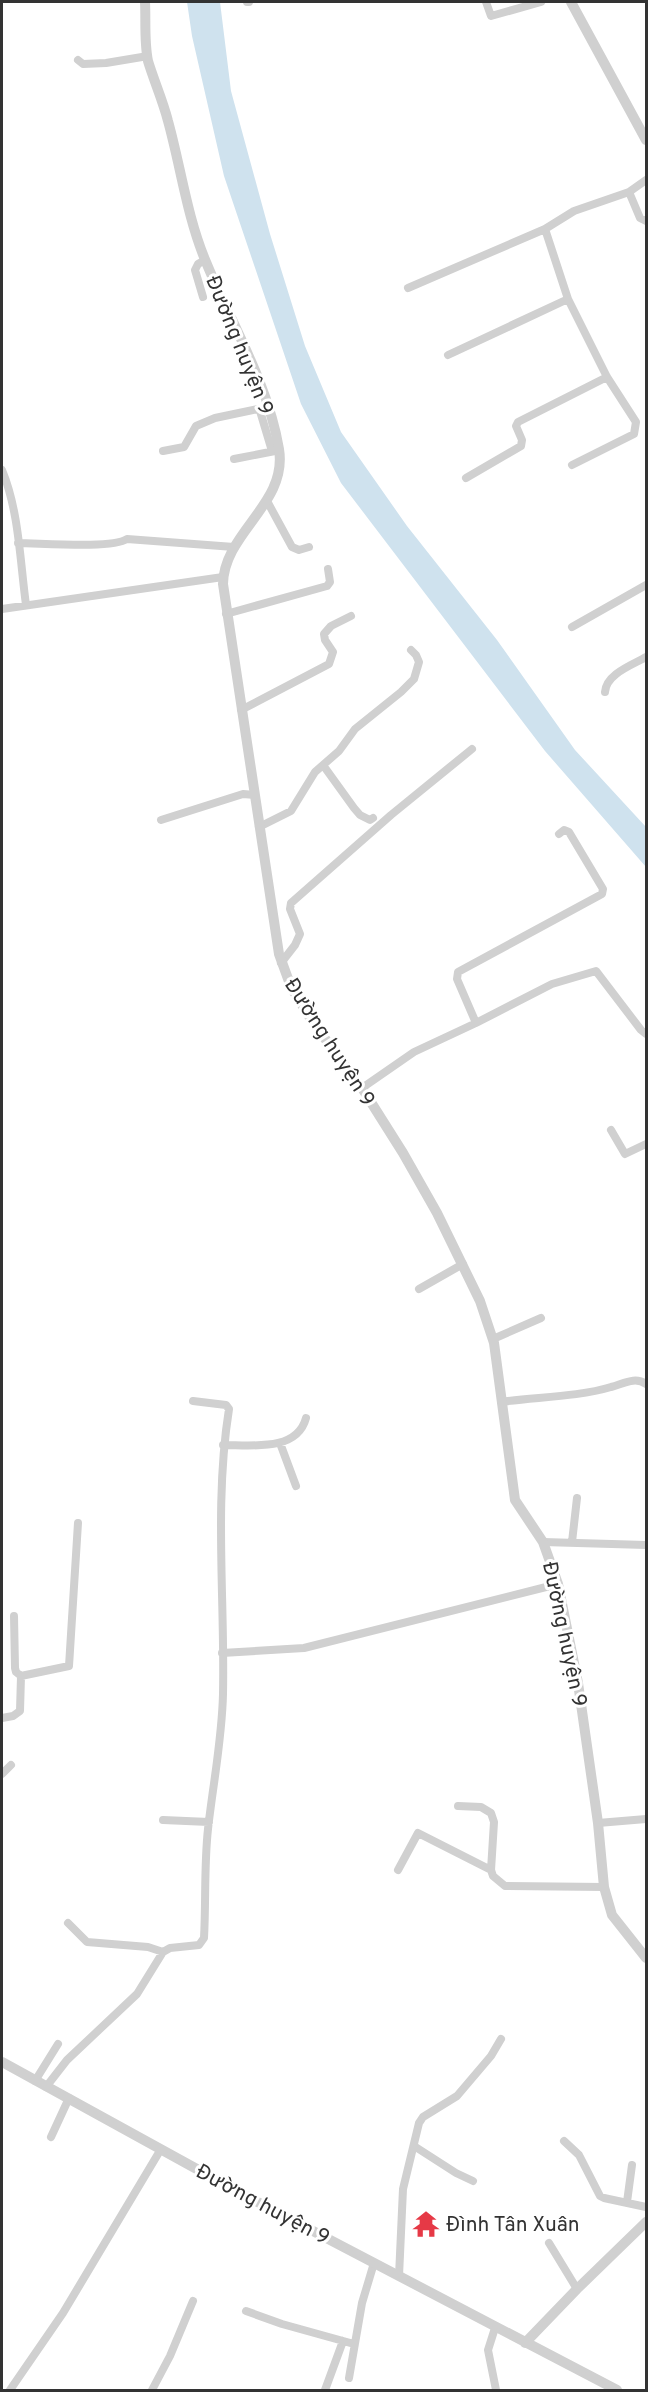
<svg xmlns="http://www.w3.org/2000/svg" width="648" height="2392" viewBox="0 0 648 2392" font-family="Overpass,sans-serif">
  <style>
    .water { fill: #cfe2ee }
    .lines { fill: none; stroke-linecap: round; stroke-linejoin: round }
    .minor { stroke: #d0d0d0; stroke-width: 8 }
    .tertiary { stroke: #d0d0d0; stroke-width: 10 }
    .labels { text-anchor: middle; stroke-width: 6; stroke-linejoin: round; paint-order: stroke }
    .street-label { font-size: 21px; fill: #333; stroke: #fff }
    .poi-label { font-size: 21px; fill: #333; stroke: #fff; text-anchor: start }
  </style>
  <rect width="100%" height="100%" fill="#fff"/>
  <path class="water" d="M187 2H220L231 91 270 234 305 346 341 432 407 526 497 640 575 750 646 827V867L545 751 341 483 301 404 224 176 192 36Z"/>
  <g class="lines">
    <path class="minor" d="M247 2H249
      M486 2 491 16 541 2
      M78 60 83 64 106 63 148 56
      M646 180 629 192 640 218 646 221
      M408 288 545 229 574 211 629 192
      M203 297 195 270 198 264 205 260
      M568 299 607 377 636 422 634 434 572 465
      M448 355 568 299 545 229
      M163 451 184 447 196 426 215 418 258 409 260 411 272 451
      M234 459 275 451
      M2 470C19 511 20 561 26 605
      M466 478 521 446 522 440 516 426 518 422 607 377
      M267 501 292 547 299 550 309 547
      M18 543C40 543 112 549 127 539L234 547
      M2 609 223 577
      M226 614 327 586 330 582 328 569
      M572 627 646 585
      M605 692C606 674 632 665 646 657
      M241 710 329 664 333 652 325 640 324 634 331 626 351 616
      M323 765 354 808 360 815 370 820 373 818
      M161 820 243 794 255 795
      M259 827 291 811 315 772 339 751 355 729 401 692 414 679 419 662 416 655 411 650
      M281 963 295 945 300 934 290 909 291 903 391 815 472 749
      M476 1023 552 984 596 971 641 1030 646 1034
      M362 1088 414 1052 476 1023 457 979 458 972 602 894 603 889 569 832 564 830 559 834
      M611 1130 625 1154 646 1144
      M419 1289 463 1264
      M493 1339 541 1318
      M501 1402C536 1397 578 1397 611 1387 623 1384 635 1376 646 1384
      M280 1443 296 1486
      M223 1445C251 1445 297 1452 306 1418
      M543 1542 646 1545
      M572 1542 577 1498
      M14 1616 15 1668 16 1672 21 1676
      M222 1653 304 1648 558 1584
      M2 1718 13 1716 20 1711 21 1676 69 1666 78 1523
      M2 1774 11 1765
      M458 1806 481 1807 491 1813 494 1822 491 1870 493 1876 505 1886 604 1887
      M163 1820 209 1822
      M598 1823 646 1819
      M398 1870 418 1833 491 1870
      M68 1923 87 1942 148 1947 163 1952
      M35 2081 58 2044
      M46 2087 67 2060 137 1994 163 1952 170 1948 199 1945 204 1938C206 1902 204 1865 208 1829 213 1784 222 1740 223 1694 225 1598 214 1503 229 1409L226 1405 193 1401
      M51 2137 69 2098
      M564 2141 579 2155 600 2196 604 2198 646 2207
      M414 2146 456 2173 473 2181
      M627 2202 632 2165
      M549 2243 577 2289
      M399 2276 403 2189 419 2123 423 2117 457 2096 491 2056 501 2039
      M246 2311 282 2324 354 2344
      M495 2328 488 2350 496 2390
      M349 2378 362 2303 374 2263
      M10 2390 63 2313 161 2149
      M152 2390 170 2356 193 2301
      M325 2390 343 2341"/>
    <path class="tertiary" d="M145 2C146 20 144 42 148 61 154 81 163 101 168 121 181 168 187 217 206 262 231 323 268 383 279 449 288 504 224 532 223 584L279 954 291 987 314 1024 362 1088 403 1153 437 1213 480 1301 494 1343 515 1500 543 1542 558 1584 578 1683 598 1823 604 1887 612 1915 646 1958
      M571 2 646 140
      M2 2062 244 2195 617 2390
      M525 2343 577 2289 646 2222"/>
  </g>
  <defs>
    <symbol id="temple-bare" viewBox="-9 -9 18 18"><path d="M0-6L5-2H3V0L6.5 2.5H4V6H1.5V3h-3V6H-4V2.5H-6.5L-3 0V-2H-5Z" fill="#e63946" stroke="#fff" stroke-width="2.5" paint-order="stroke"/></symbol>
  </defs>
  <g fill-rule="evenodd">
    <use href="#temple-bare" x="407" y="2205" width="38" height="38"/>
  </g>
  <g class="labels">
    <g class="street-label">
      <text transform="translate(240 345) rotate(68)" y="7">Đường huyện 9</text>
      <text transform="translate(330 1042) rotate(57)" y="7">Đường huyện 9</text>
      <text transform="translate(565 1634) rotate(78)" y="7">Đường huyện 9</text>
      <text transform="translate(263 2204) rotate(28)" y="7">Đường huyện 9</text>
    </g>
    <g class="poi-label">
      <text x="446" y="2231">Đình Tân Xuân</text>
    </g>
  </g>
  <rect width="648" height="2392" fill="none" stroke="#333333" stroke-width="6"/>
</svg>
